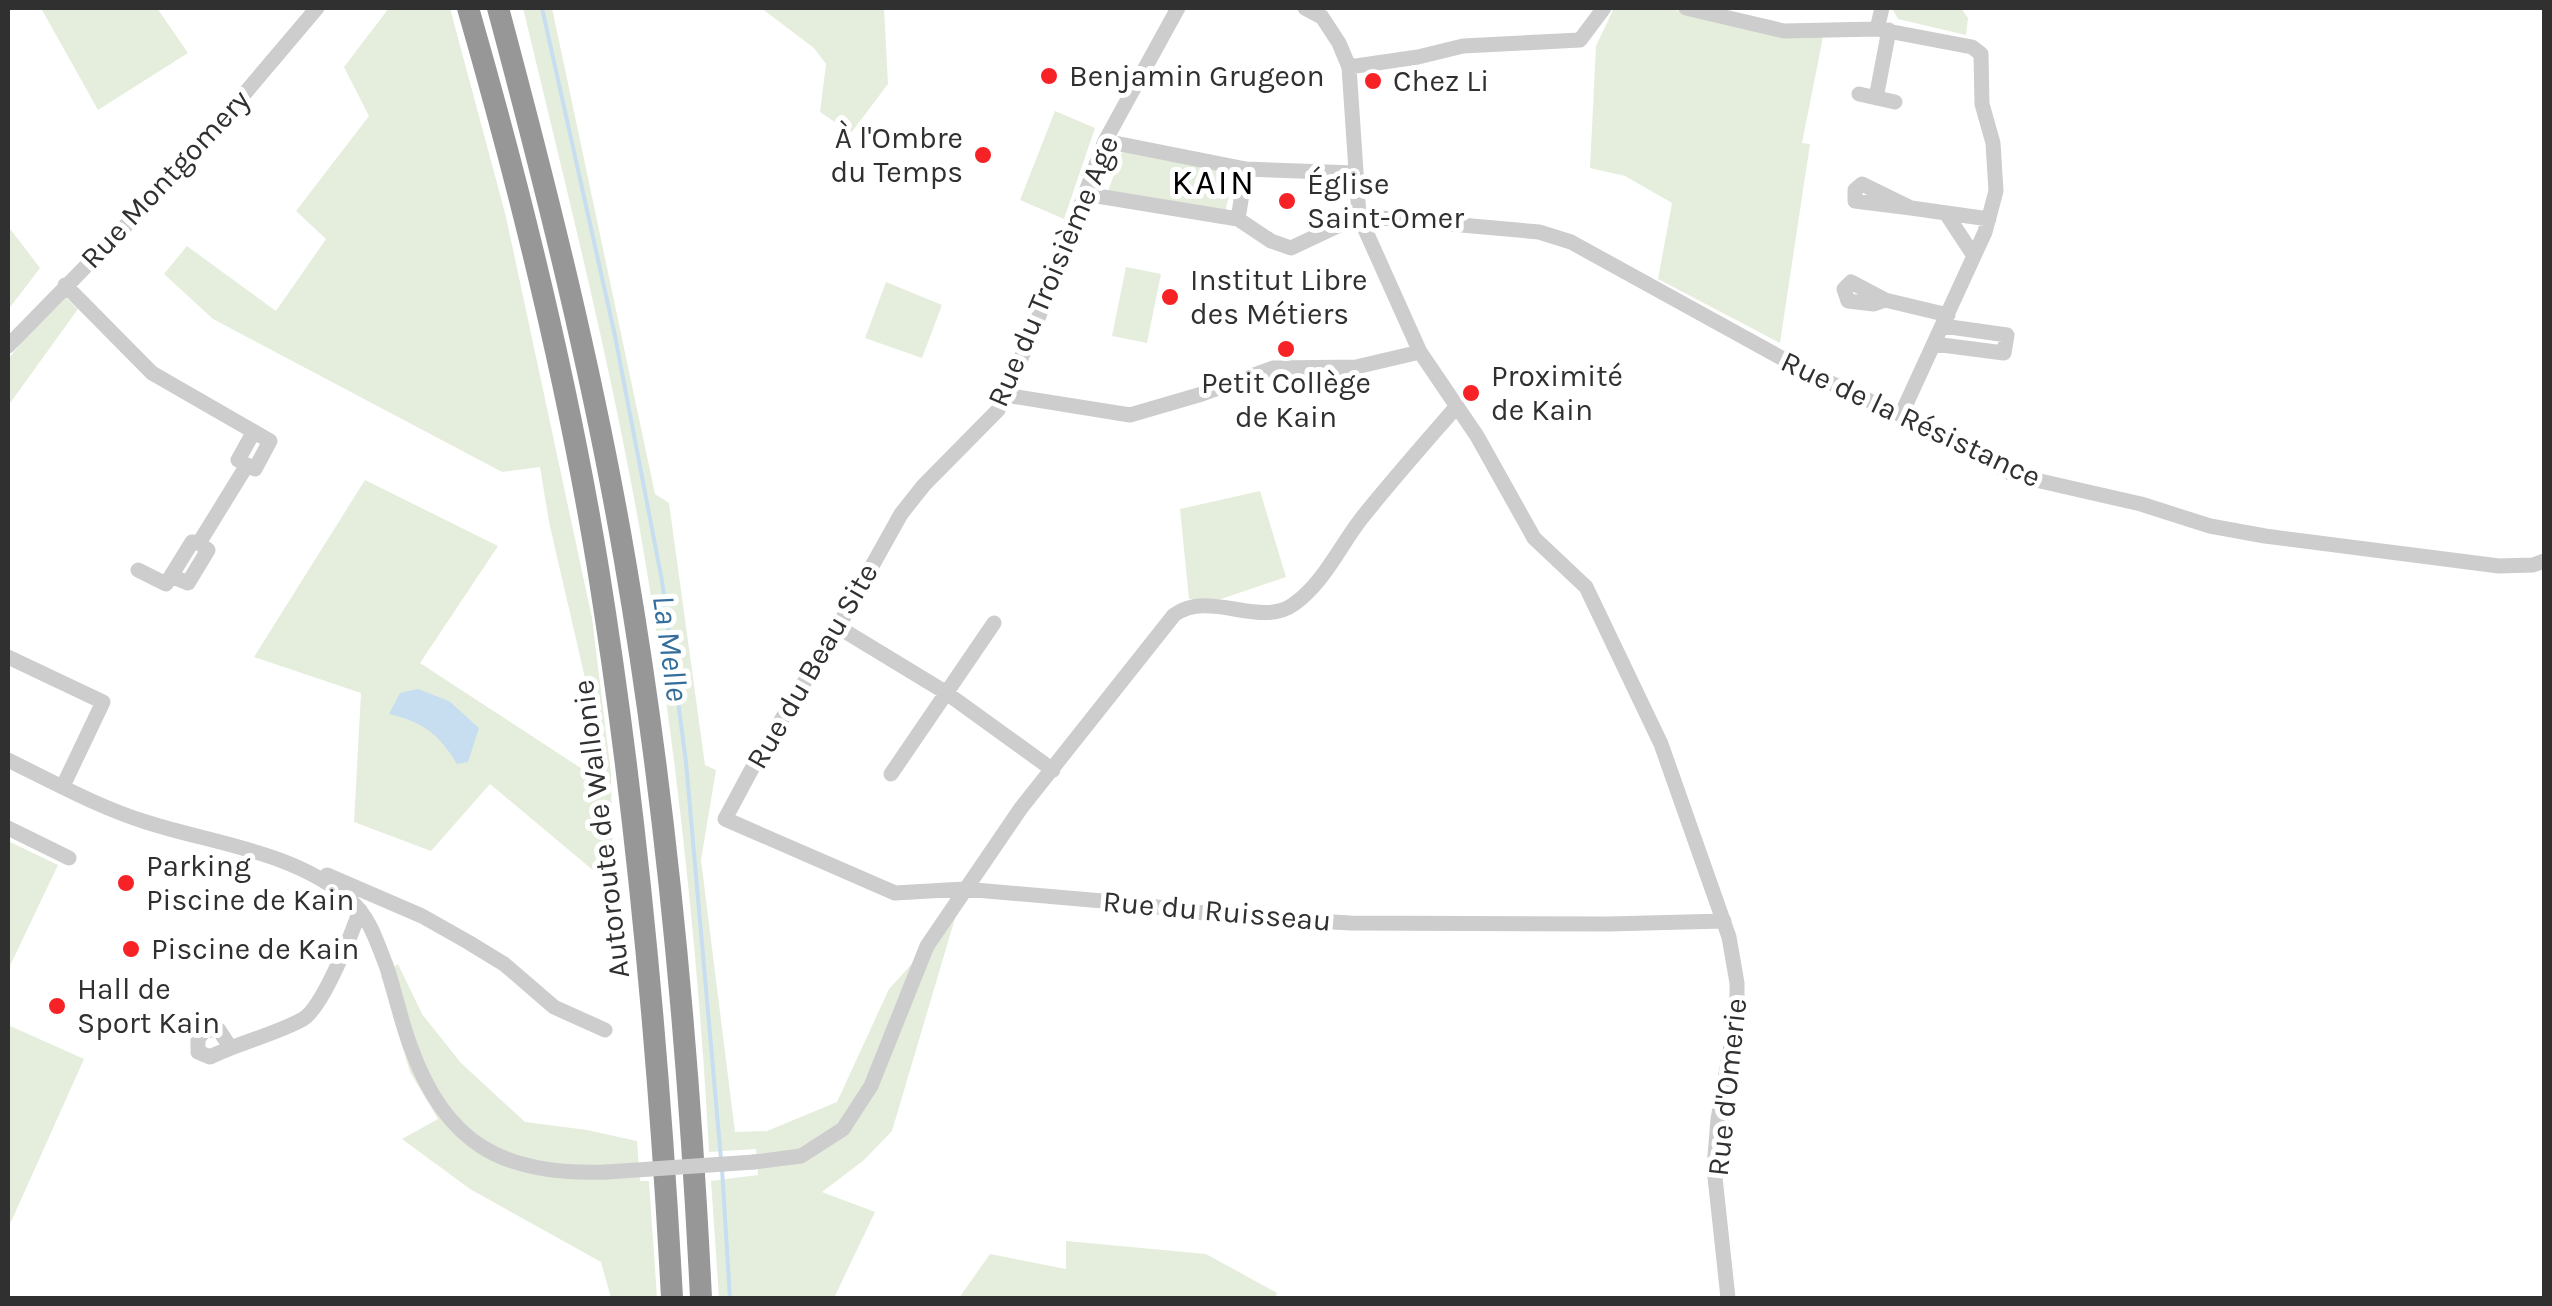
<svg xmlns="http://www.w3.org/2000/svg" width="2552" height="1306" viewBox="0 0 2552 1306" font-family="Karla,sans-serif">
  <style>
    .green { fill: #e5eedc }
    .water { fill: #c7def0 }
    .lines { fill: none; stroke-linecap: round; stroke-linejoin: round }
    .stream { stroke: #c7def0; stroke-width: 4 }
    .minor { stroke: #cdcdcd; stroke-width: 15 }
    .highway { stroke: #979797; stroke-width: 22 }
    .minor-bridge { stroke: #cdcdcd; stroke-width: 15 }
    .poi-dot { fill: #f72226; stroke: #fff; stroke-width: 4 }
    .labels { text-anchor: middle; stroke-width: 10; stroke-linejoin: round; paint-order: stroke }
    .poi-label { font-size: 30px; fill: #303030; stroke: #fff; text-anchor: start }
    .street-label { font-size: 30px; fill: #303030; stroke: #fff }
    .water-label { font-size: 32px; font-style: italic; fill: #356e9b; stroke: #fff }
    .quarter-label { font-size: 35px; letter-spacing: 2.5px; fill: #000; stroke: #fff }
  </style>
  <rect width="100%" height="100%" fill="#fff"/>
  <path class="green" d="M41 8H157L188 53 98 110Z
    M389 8H450L506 217 592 618 611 773 613 887 490 784 431 851 354 822 361 693 254 657 365 480 498 546 420 663 590 774 585 678 549 522 540 467 502 472 213 319 164 274 187 246 276 311 326 239 296 211 369 116 344 67Z
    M523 8H552L655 494 669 503 705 765 716 770 701 860 735 1132 767 1131 837 1102 889 989 956 915 892 1131 864 1160 822 1192 875 1212 834 1298H719L711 1181 758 1175 756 1149 709 1152C699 962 678 766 648 578 617 387 568 196 523 8Z
    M761 8H884L888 84 851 133 820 112 826 64 814 48Z
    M1614 8H1668L1783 38 1823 37 1802 143 1810 144 1780 343 1658 279 1672 203 1625 176 1590 168 1596 46Z
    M1892 8H1961L1968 18 1966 35 1898 19Z
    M1055 111 1095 128 1064 219 1020 200Z
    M1123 150 1235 173 1225 212 1108 191Z
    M8 226 40 268 8 310Z
    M1126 267 1161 274 1147 343 1112 336Z
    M886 282 942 305 922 358 865 338Z
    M62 294 78 309 8 406V359Z
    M1260 491 1286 577 1221 599H1189L1180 509Z
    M8 841 58 865 8 970Z
    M398 964 422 1014 461 1063 525 1122 587 1130 637 1141 640 1181H649L657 1298H611L601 1262 470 1189 402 1139 438 1119 410 1072 381 976Z
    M8 1025 84 1059 11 1222 8 1220Z
    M1066 1241 1206 1254 1277 1293 1275 1298H959L990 1254 1066 1269Z"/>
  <path class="water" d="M418 689 449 701 479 728 468 762 457 764C439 734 423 722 389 714L400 693Z"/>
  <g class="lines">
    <path class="stream" d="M542 8 615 336 662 581 686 762 721 1159
      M722 1169 730 1298"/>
    <path class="minor" d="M1178 8 1105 141 1034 329 998 410 924 485 901 514 838 627 755 763 725 819 895 893 964 889 1126 903 1227 916 1351 923 1608 924 1724 921
      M1305 8 1322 17 1339 43 1349 67 1359 216 1420 352 1477 436 1534 538 1586 587 1661 744 1729 937 1737 983V1011L1718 1119 1714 1168 1728 1298
      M1686 8 1784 31 1877 29 1972 47 1981 54 1982 104 1993 143 1996 191 1985 232 1901 415
      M1877 29 1882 8
      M1349 67 1418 57 1463 46 1580 40 1604 8
      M1859 94 1895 102
      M1876 98 1889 30
      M1105 141 1246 169 1355 173
      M1085 194 1238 219 1271 241 1291 248 1359 216
      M1911 208 1855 201V190L1862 184 1911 208 1989 219
      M1947 215 1974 256
      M1359 216 1539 232 1571 242 1807 372 1901 415 2014 475 2141 504 2210 526 2265 536 2499 566 2533 565 2544 561
      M1238 219 1246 169
      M65 285 152 373 270 441 255 469 247 465
      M1885 300 1874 304 1848 301 1844 289 1851 282 1885 300 1948 315
      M1934 344 2004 353 2007 335 1943 326
      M8 346 179 171 317 8
      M1005 395 1130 415 1202 394 1273 368 1356 367 1420 352
      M247 465 238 460 253 433
      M199 543 192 542 171 576 188 583 208 550 199 543 247 465
      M138 570 166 584 171 576
      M838 627 945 692 1053 770
      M8 657 103 702 63 786
      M8 760C53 782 98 807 146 822 214 844 294 851 350 900 370 918 376 940 386 965 395 991 400 1018 410 1045 445 1145 504 1176 607 1172
      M891 774 994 623
      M8 828 69 858
      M327 875 422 916 468 942 504 964 554 1007 605 1030
      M230 1047 219 1030H205L198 1039V1052L210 1057C238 1043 279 1033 303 1019 323 1007 352 933 360 910
      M754 1162 801 1156 843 1129 871 1086 927 946 1021 808 1174 615C1210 589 1260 629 1294 604 1323 584 1340 546 1361 519 1392 480 1425 443 1457 406"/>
    <path class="highway" d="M468 8C521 192 567 379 598 568 637 810 659 1054 672 1298
      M498 8C547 191 593 374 625 561 667 804 689 1052 701 1298"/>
    <path class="minor-bridge" d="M607 1172 754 1162"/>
  </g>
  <g class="poi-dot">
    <circle cx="1049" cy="76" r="10"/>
    <circle cx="1373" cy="81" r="10"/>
    <circle cx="983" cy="155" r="10"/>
    <circle cx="1287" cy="201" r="10"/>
    <circle cx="1170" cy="297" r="10"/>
    <circle cx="1286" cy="349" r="10"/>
    <circle cx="1471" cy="393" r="10"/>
    <circle cx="126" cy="883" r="10"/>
    <circle cx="131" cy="949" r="10"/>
    <circle cx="57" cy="1006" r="10"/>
  </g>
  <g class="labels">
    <g class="poi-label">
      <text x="1069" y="86">Benjamin Grugeon</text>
      <text x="1393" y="91">Chez Li</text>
      <text x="963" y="148" text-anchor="end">À l'Ombre<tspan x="963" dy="34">du Temps</tspan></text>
      <text x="1307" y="194">Église<tspan x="1307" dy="34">Saint-Omer</tspan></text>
      <text x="1190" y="290">Institut Libre<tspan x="1190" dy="34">des Métiers</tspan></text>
      <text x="1491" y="386">Proximité<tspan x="1491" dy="34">de Kain</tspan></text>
      <text x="1286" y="393" text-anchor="middle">Petit Collège<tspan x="1286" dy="34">de Kain</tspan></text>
      <text x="146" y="876">Parking<tspan x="146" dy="34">Piscine de Kain</tspan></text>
      <text x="151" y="959">Piscine de Kain</text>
      <text x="77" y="999">Hall de<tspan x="77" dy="34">Sport Kain</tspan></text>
    </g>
    <g class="street-label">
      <text transform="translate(165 179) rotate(-47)" y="10">Rue Montgomery</text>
      <text transform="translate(1053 271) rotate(-67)" y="10">Rue du Troisième Age</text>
      <text transform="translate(1911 419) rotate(25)" y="10">Rue de la Résistance</text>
      <text transform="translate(812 666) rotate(-60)" y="10">Rue du Beau Site</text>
      <text transform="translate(601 829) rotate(-97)" y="10">Autoroute de Wallonie</text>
      <text transform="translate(1217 911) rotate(5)" y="10">Rue du Ruisseau</text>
      <text transform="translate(1727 1087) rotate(-84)" y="10">Rue d'Omerie</text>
    </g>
    <g class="water-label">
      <text transform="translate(671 648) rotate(82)" y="11">La Melle</text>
    </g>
    <g class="quarter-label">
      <text x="1214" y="194">KAIN</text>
    </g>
  </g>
  <rect width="2552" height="1306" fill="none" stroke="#303030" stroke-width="20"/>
</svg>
